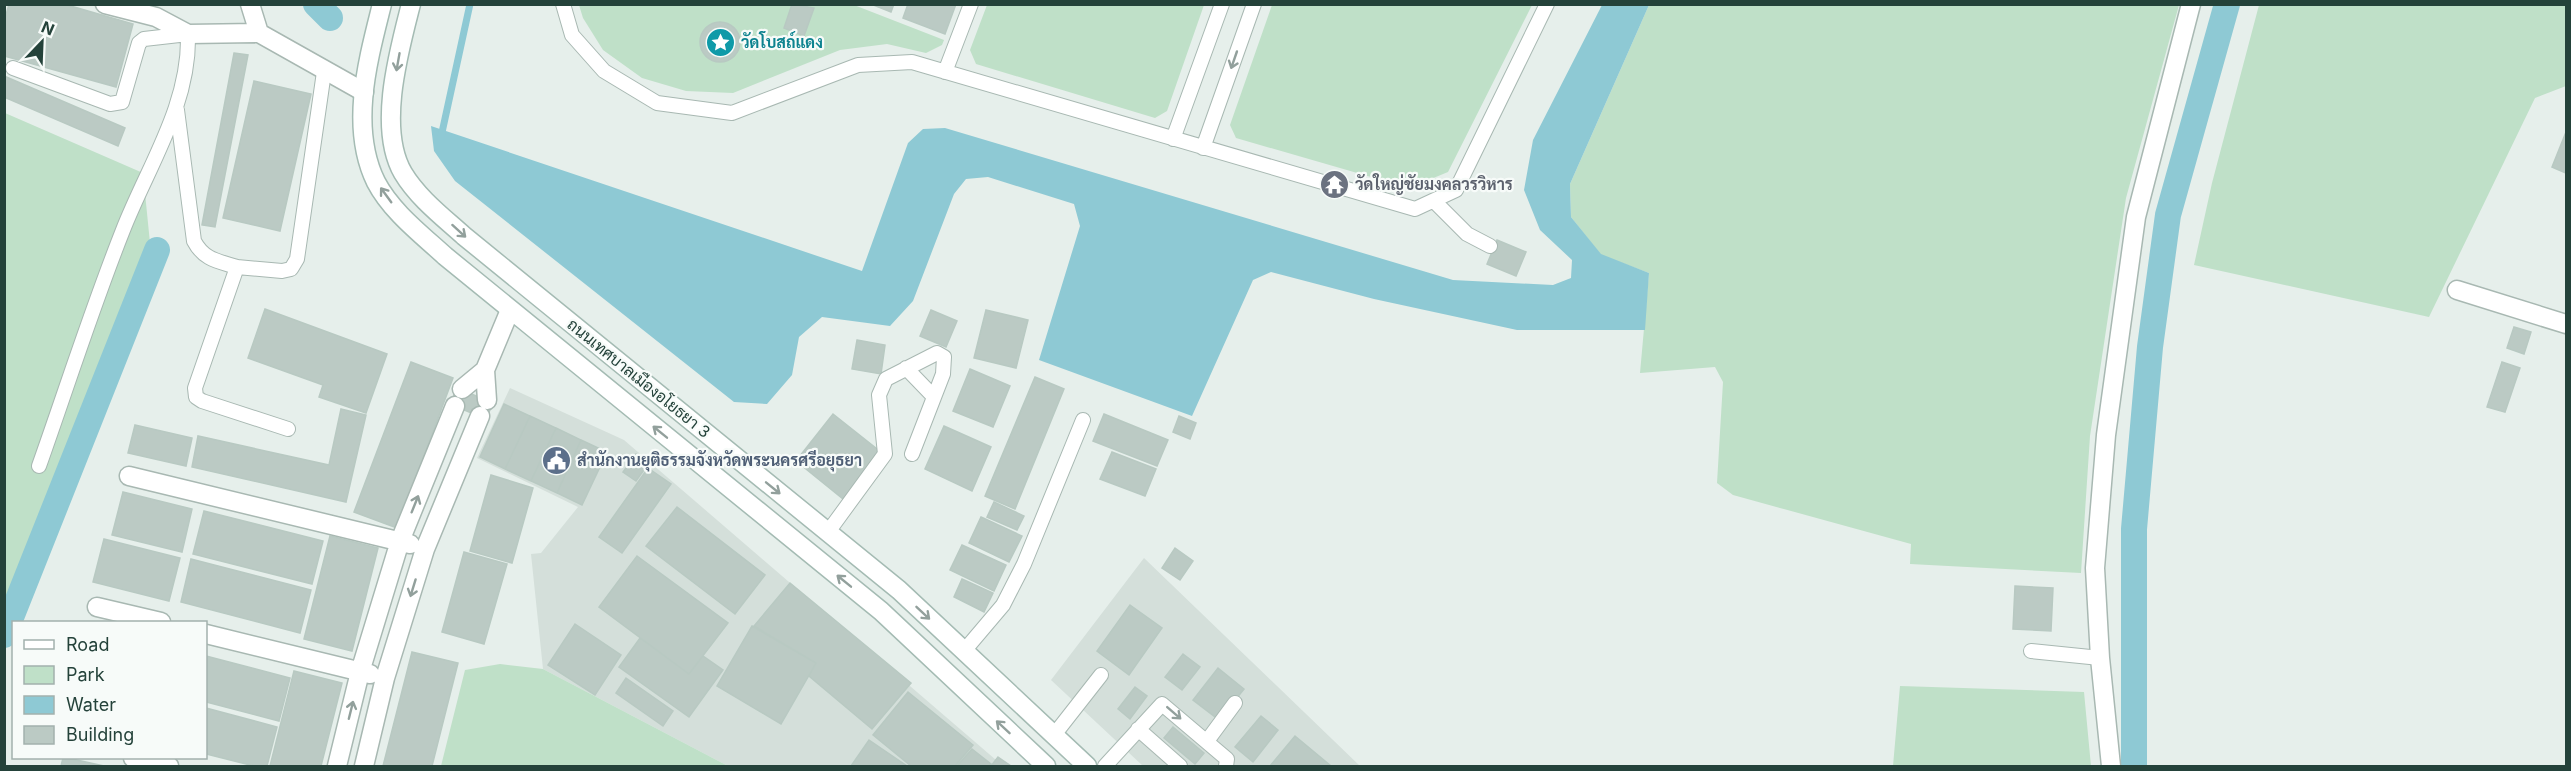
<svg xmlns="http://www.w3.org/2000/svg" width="2571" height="771" viewBox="0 0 2571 771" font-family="Inter,Sarabun,sans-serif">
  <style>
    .built { fill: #d4dfda }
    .green { fill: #bfe0c8 }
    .water { fill: #8ec9d4 }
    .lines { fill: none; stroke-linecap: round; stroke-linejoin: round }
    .stream { stroke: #8ec9d4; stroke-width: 7 }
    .canal { stroke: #8ec9d4; stroke-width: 26 }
    .building { fill: #bbcac4; stroke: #b8c9c2; stroke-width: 1.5 }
    .lane-casing { stroke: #a8b8b2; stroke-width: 16 }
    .street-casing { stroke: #a8b8b2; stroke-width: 21 }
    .secondary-casing { stroke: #a4bbb3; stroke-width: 21 }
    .lane { stroke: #fff; stroke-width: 14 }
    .street { stroke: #fff; stroke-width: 18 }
    .secondary { stroke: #fff; stroke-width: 18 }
    .oneway { stroke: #92a09c }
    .labels { text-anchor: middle; stroke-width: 4.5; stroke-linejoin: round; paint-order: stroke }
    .culture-label { font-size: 16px; font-weight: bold; fill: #0d838f; stroke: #f7fbf9; text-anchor: start }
    .worship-label { font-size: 16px; font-weight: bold; fill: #5b616d; stroke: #f7fbf9; text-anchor: start }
    .street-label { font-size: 16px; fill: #24423a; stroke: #f7fbf9 }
    .service-label { font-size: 16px; font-weight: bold; fill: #4e5e75; stroke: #f7fbf9; text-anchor: start }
  </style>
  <rect width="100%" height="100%" fill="#e6efeb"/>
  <path class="built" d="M510 388 624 440 1003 766H728L543 669 531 554 541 553 578 507 477 458Z
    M1144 558 1360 766H1143L1051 680Z"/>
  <path class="green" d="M579 5H854L944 40 942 45 926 53 887 44 840 50 733 93 686 91 642 78 603 50 583 18Z
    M987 5V4L1204 5 1167 111 1155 118 976 64 970 50Z
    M1272 5V4L1532 5 1448 172 1409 188 1236 138 1230 125Z
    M1649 5H2179L2126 198 2090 436 2081 573 1910 564 1911 544 1733 495 1717 483 1723 382 1715 367 1640 373 1649 273 1601 255 1571 217 1570 184Z
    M2259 5H2566V86L2535 98 2429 317 2194 265 2212 183Z
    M5 113 143 173 150 243 5 607Z
    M500 664 543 669 728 766H441L465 670Z
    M1900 686 2084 692 2091 766H1893Z"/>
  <path class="water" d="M1602 5H1649L1570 184 1571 217 1601 254 1649 273 1645 330H1517L1374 299 1271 272 1253 280 1192 416 1039 360 1080 226 1074 204 988 177 966 179 954 194 913 301 890 326 822 317 799 337 792 375 767 404 734 402 455 181 434 151 431 126 862 271 908 143 923 129 945 128 1453 280 1553 285 1571 278 1572 260 1540 230 1524 190 1533 140Z"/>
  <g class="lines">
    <path class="stream" d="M441 137 470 4"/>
    <path class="canal" d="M316 4 330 18
      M4 635 157 250
      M2134 766V529L2150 347 2168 215 2227 4"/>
  </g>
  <path class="building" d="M9 4H64L133 24 116 87 4 56V22Z
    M792 4 814 8 804 36 784 28Z
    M871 4H894L891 12Z
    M908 4H956L945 34 903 18Z
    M700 42a20 20 0 1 1 40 0a20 20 0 1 1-40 0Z
    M234 53 248 55 215 227 202 225Z
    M4 76 125 128 118 146 4 97Z
    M254 81 311 94 280 231 223 218Z
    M2566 132V173L2552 167Z
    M1497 240 1526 252 1516 276 1487 264Z
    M265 309 387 354 366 413 319 397 323 385 248 358Z
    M931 310 957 321 946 347 920 336Z
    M986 310 1028 320 1016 368 974 358Z
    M2514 327 2531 332 2524 354 2507 348Z
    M857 340 885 345 881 374 852 369Z
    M411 362 453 378 397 528 354 512Z
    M2502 362 2520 368 2505 412 2487 407Z
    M970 369 1010 386 993 427 953 411Z
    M1035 377 1064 389 1015 509 985 496Z
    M457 388 493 403 486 419 450 404Z
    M504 404 530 416 505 469 480 457Z
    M341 409 366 415 346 502 192 467 198 436 329 465Z
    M833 414 881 452 843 499 796 461Z
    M1104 414 1168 440 1157 466 1093 441Z
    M530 416 556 428 531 481 505 469Z
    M1179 416 1196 423 1190 439 1173 432Z
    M135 425 192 438 186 466 128 453Z
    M944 426 991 447 972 491 925 469Z
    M556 428 581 440 557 493 531 481Z
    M581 440 607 452 582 505 557 493Z
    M1112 452 1156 469 1145 496 1100 479Z
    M636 454 649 463 636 481 623 472Z
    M648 468 671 484 622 553 599 537Z
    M491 475 533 488 512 563 470 551Z
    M123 492 192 509 182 552 112 535Z
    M994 502 1024 516 1017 530 987 517Z
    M677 507 765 575 735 614 646 546Z
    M204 511 323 541 312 584 193 554Z
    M981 517 1022 536 1009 562 969 543Z
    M330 536 378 548 352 651 304 639Z
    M104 539 180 558 169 601 93 582Z
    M962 545 1006 565 994 591 950 570Z
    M1175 548 1193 561 1180 580 1162 568Z
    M464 552 507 564 484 644 442 632Z
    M637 556 728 623 689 674 599 607Z
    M191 559 311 590 300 633 181 602Z
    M962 579 993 593 984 612 954 597Z
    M790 583 911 683 872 729 809 676 816 663 754 626Z
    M2015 586 2053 588 2051 631 2013 629Z
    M1130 605 1162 628 1129 675 1097 651Z
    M575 624 621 655 595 695 548 665Z
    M752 626 816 663 781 724 717 686Z
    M640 638 689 674 703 656 723 670 689 717 619 667Z
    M412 652 458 663 432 766H383Z
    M1183 654 1200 667 1182 690 1165 677Z
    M206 656 290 678 279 721 206 702Z
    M1218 668 1244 689 1219 720 1193 700Z
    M294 671 342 683 321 766H270Z
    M626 678 673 711 663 726 616 693Z
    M1135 687 1147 696 1130 719 1118 709Z
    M908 692 973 745 955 766H911L873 735Z
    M206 708 277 727 267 766H254L206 754Z
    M1261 716 1278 730 1253 762 1235 747Z
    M1173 727 1204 753 1195 764 1164 738Z
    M1295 736 1331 766H1270Z
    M869 740 907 766H851Z
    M972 749 991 764 988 766H957Z
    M998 757 1011 766H991Z
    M63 758H68L104 766H61Z"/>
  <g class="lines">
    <defs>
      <path id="lane" d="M563 4 572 35 604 71 657 103 732 113 858 65 912 62 1415 209 1456 190 1547 4
        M13 68 110 104 122 102 139 43 144 39 188 34C190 105 148 166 123 230 92 308 67 387 39 466
        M945 72 971 4
        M177 110 194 241C204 260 218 261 237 267
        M1173 139 1222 4
        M1203 148 1254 4
        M1434 201 1467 234 1490 246
        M906 368 934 397
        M288 429 202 401 196 397 195 388 237 267 282 271 291 269 297 259 324 72
        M828 532 885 454 879 395 886 379 937 353 944 357 943 374 912 454
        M964 651 1003 605 1024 564 1083 420
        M2031 651 2100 658
        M1138 729 1180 766
        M1054 735 1101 675
        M1207 741 1235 703
        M1105 766 1162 704 1227 759 1226 766"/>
      <path id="street" d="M105 4 156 17 188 34 259 33 364 92
        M250 4 259 33
        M2457 290 2566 324
        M485 370 487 400
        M462 389 485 370 510 310
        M129 476 410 544
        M97 607 161 622
        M206 634 370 674
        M133 758 169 766
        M337 766 360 672 400 541 455 406
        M364 766 385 678 425 549 480 416
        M2111 766 2100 658 2095 568 2106 435 2136 217 2191 4"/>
      <path id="secondary" d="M382 4C368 60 349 127 376 182 391 211 421 234 445 256L881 611 1046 766
        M411 4C399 51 377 128 403 173 418 198 443 217 464 236L899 590 1087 766"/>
    </defs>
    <use href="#lane" class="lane-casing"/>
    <use href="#street" class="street-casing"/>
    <use href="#secondary" class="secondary-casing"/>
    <use href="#lane" class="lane"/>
    <use href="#street" class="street"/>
    <use href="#secondary" class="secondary"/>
  </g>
  <defs><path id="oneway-shaft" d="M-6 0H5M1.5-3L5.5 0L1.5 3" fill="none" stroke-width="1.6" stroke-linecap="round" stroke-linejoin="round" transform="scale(1.5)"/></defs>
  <g class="oneway">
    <use href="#oneway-shaft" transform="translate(1234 60) rotate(109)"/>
    <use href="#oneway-shaft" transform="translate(398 62) rotate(100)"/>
    <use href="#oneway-shaft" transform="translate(386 195) rotate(-126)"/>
    <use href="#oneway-shaft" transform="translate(459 231) rotate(42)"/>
    <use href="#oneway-shaft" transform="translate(660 432) rotate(-141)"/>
    <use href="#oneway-shaft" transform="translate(773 488) rotate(39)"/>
    <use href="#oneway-shaft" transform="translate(415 504) rotate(-68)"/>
    <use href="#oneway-shaft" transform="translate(844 581) rotate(-141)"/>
    <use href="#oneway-shaft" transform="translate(413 588) rotate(107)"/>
    <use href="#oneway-shaft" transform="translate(923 613) rotate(43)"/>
    <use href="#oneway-shaft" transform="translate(351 710) rotate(-76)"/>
    <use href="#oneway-shaft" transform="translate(1174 713) rotate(41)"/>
    <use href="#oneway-shaft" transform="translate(1003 727) rotate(-137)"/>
  </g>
  <defs>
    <symbol id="sight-disc" viewBox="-11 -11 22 22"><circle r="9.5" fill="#0f9aa8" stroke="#f7fbf9"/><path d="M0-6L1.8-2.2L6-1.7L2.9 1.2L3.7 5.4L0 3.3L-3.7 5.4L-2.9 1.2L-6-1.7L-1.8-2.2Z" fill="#fff"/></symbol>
    <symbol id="temple-disc" viewBox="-11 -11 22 22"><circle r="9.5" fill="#6b7280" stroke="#f7fbf9"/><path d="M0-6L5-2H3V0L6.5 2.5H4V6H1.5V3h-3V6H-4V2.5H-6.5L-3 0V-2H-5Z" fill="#fff"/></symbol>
    <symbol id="civic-disc" viewBox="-11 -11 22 22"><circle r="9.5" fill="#5c6f8a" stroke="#f7fbf9"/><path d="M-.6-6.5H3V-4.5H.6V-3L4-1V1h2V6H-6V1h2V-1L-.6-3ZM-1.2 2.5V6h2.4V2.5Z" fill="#fff"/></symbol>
  </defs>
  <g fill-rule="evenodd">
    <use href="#sight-disc" x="704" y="26" width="33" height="33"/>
    <use href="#temple-disc" x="1318" y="168" width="33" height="33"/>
    <use href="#civic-disc" x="540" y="444" width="33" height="33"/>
  </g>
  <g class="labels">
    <g class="culture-label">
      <text x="741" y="48">วัดโบสถ์แดง</text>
    </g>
    <g class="worship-label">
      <text x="1355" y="190">วัดใหญ่ชัยมงคลวรวิหาร</text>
    </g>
    <g class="street-label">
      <text transform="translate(639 378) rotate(39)" y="6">ถนนเทศบาลเมืองอโยธยา 3</text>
    </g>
    <g class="service-label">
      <text x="577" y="466">สำนักงานยุติธรรมจังหวัดพระนครศรีอยุธยา</text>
    </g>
  </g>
  <rect width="2571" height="771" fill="none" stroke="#24423a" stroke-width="12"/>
  <rect x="12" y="621" width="195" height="138" fill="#f7fbf9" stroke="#a3b1ad" stroke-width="1.5"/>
  <rect x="24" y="640" width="30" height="9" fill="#ffffff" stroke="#a3b1ad" stroke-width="1.5"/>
  <text x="66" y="651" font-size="18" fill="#24423a">Road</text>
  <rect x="24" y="666" width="30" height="18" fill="#bfe0c8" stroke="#a3b1ad" stroke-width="1.5"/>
  <text x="66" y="681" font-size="18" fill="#24423a">Park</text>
  <rect x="24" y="696" width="30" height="18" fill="#8ec9d4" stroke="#a3b1ad" stroke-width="1.5"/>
  <text x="66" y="711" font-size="18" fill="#24423a">Water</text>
  <rect x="24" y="726" width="30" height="18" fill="#bbcac4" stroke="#a3b1ad" stroke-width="1.5"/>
  <text x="66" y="741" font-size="18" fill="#24423a">Building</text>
  <g transform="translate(42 42) rotate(23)" stroke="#f7fbf9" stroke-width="4.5" paint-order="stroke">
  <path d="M0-4.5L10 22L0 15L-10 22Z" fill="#24423a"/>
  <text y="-9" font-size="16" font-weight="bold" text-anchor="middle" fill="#24423a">N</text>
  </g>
</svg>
